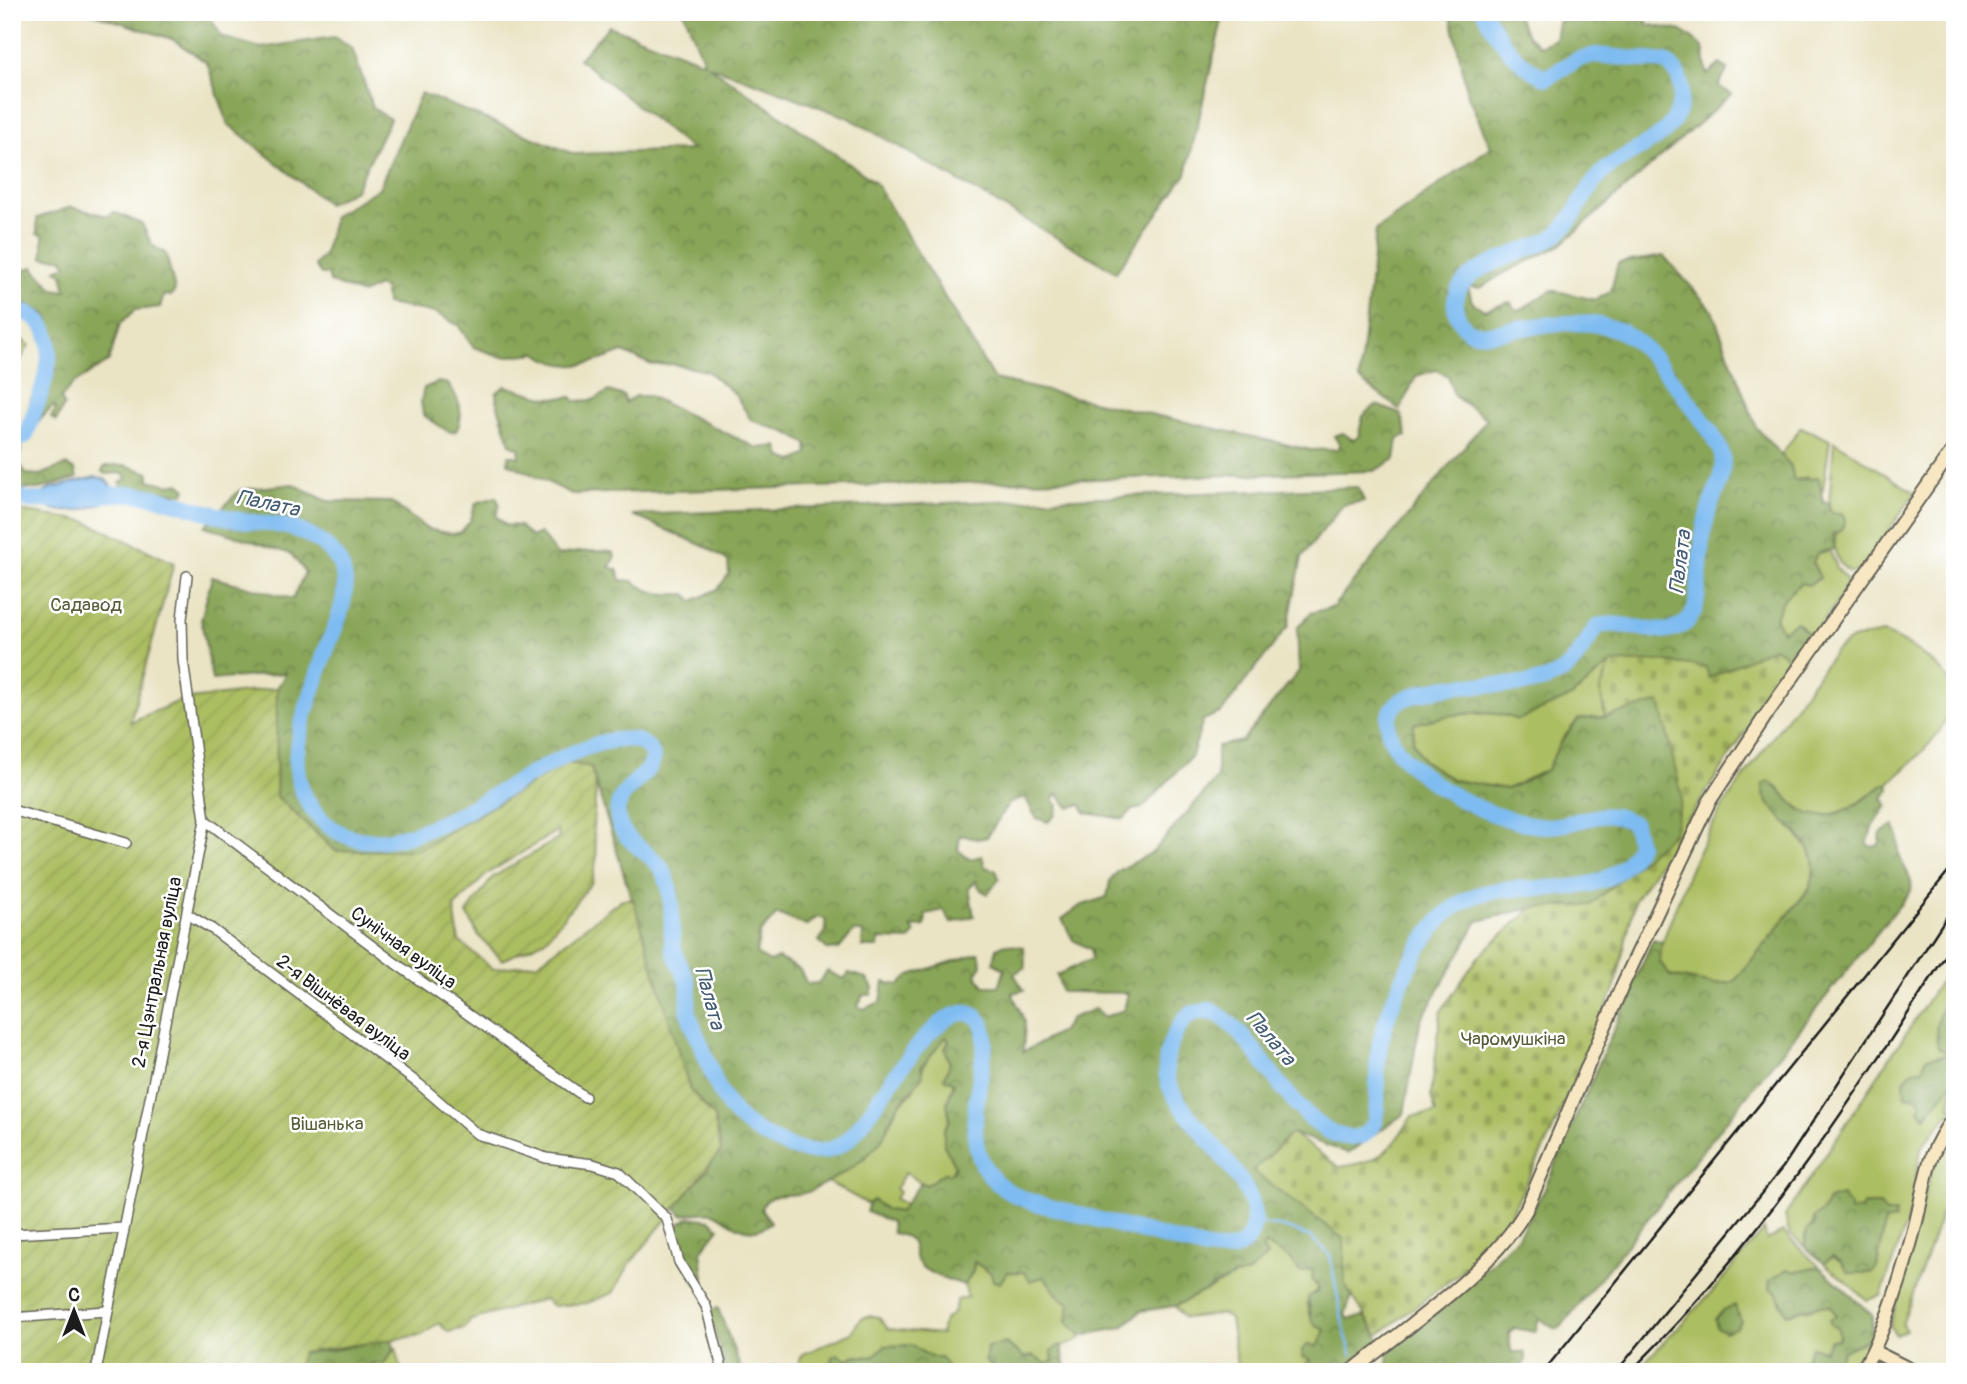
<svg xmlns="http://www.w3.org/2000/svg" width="1967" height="1384" viewBox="0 0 1967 1384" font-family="Pangolin,sans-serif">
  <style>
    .grass { fill: #acbe62; stroke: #646d3f; stroke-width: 2 }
    .forest { fill: url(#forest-crowns); stroke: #52603a; stroke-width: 2 }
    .cemetery { fill: url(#cemetery-stones); stroke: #646d3f; stroke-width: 2 }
    .garden { fill: url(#garden-furrows); stroke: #646d3f; stroke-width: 2 }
    .water { fill: #7ebbf1; stroke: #4d6c86; stroke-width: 2 }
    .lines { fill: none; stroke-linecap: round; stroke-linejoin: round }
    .stream { stroke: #7ebbf1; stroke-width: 2.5 }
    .river { stroke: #7ebbf1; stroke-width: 16 }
    .street-casing { stroke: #646257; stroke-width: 12 }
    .secondary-casing { stroke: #646257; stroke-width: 16 }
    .street { stroke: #fff; stroke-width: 9 }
    .secondary { stroke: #f8e7c3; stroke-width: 12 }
    .rail { stroke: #1c1c1c; stroke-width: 2.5 }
    .labels { text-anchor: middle; stroke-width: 5; stroke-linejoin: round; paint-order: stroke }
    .park-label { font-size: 19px; fill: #565d38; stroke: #fff }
    .street-label { font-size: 19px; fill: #1c1c1c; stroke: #fff }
    .water-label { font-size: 21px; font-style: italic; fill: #435c71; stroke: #fff }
  </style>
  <defs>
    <pattern id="forest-crowns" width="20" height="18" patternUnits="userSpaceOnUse" patternTransform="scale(1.75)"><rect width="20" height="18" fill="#89a558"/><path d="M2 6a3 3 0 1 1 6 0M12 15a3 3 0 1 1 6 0" fill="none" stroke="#6f8648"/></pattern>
    <pattern id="cemetery-stones" width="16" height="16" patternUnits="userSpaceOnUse" patternTransform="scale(1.75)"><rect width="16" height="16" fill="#acbe62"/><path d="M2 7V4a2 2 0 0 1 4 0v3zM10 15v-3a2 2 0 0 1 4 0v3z" fill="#93a354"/></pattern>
    <pattern id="garden-furrows" width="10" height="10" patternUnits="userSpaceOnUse" patternTransform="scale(1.75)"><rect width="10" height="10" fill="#acbe62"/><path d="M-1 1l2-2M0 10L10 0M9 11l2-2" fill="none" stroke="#93a354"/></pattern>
  </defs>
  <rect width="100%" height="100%" fill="#fff"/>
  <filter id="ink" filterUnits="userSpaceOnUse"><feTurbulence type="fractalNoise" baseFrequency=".0143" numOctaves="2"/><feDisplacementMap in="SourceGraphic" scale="14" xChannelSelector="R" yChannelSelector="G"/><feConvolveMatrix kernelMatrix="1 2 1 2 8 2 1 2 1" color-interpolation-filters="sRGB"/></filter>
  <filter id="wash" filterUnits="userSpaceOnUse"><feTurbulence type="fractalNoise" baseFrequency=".00686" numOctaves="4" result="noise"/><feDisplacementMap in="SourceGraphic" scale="28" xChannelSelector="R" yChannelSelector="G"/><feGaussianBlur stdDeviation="1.57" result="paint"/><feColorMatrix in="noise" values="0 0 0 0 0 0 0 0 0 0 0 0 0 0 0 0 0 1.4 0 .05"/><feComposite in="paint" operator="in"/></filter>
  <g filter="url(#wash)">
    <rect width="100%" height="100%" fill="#eae4c5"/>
    <path class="grass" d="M1801 427 1830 440 1823 490 1806 477 1794 481 1780 457Z
      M1834 441 1915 493 1861 570 1852 573C1828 561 1833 534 1843 515L1830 511 1829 504Z
      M1830 551 1837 568 1848 582 1842 596 1812 636 1796 622 1782 632 1774 618 1785 597 1801 583 1808 585 1820 578 1813 563 1817 553Z
      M1884 633C1906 642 1952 669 1954 695 1957 729 1881 794 1853 808 1842 813 1827 816 1816 815 1799 813 1788 798 1777 787L1765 797 1813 854 1815 876 1809 889 1734 982 1714 984 1670 976 1660 962 1659 951 1692 864 1721 809 1835 651 1852 639Z
      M1611 663 1600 690 1605 717 1578 719 1560 743 1547 770 1507 789 1453 780 1423 760 1413 742 1414 724 1450 715 1500 713 1571 697Z
      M1955 959V989L1945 1000 1947 1055 1938 1056 1910 1097H1917L1921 1104 1932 1105 1955 1080 1950 1106 1955 1107 1921 1148 1911 1210 1881 1296 1867 1300 1824 1263 1832 1257 1854 1270 1877 1267 1886 1213 1822 1212 1805 1235V1247L1789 1233 1785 1216Z
      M946 1036 949 1041 945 1049 950 1064 945 1078 954 1083 947 1103 950 1119 944 1130V1145L955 1166 951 1173H944L926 1185 905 1173 895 1189 899 1192 895 1199 906 1205 900 1212 886 1210 874 1201 868 1204 828 1182 857 1164 881 1141 899 1104 912 1093 930 1052Z
      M1955 1124V1176L1902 1325 1906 1330 1896 1335 1890 1326 1937 1149Z
      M1764 1229 1767 1240 1783 1232 1821 1268 1795 1272 1777 1293 1781 1305 1807 1310 1820 1305 1831 1306 1836 1316 1840 1339 1788 1372H1770L1758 1366 1740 1372 1725 1368 1722 1372H1635L1712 1292Z
      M1264 1244 1289 1258 1300 1272 1314 1268 1312 1280 1319 1288 1307 1302 1312 1322 1325 1329 1321 1343 1305 1372H1238L1230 1319 1222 1314 1184 1318 1175 1306 1234 1276 1248 1273Z
      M974 1262 991 1273 1024 1272 1044 1276 1061 1299 1070 1303 1067 1322 1082 1336 1077 1341 1052 1350 1053 1361 1046 1364 1033 1356 1025 1358 1006 1343 990 1372H925L942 1371 930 1357 911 1345 872 1357 853 1356 831 1368 811 1372 806 1364 796 1367 803 1354 852 1333C858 1319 863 1314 879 1317L888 1329 941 1334 944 1320 953 1313 957 1300 968 1297 964 1285 973 1272Z
      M1870 1338 1868 1348 1851 1372H1823L1837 1363 1843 1351Z
      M396 1348 402 1372H367L365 1367 370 1363 384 1364Z"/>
    <path class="forest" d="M88 12H207L222 37 261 48 334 37 352 48 373 108 390 119 355 190 328 204 228 124 207 63 172 39Z
      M684 12H1224L1186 174 1116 272 849 118 708 65 875 182 994 379 1311 450 1338 449 1340 445 1334 436 1343 433 1353 440 1358 437 1363 416 1376 405 1401 414 1407 436 1398 439 1395 459 1374 471 572 494 508 463 509 455 519 457V448L510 444C507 427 496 409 496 393L505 386 548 398 572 397 574 401 593 400 609 391 624 396 625 402 636 396H649L757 448 778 446 781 457 794 461 808 454 807 444 788 433 751 420 735 394 707 371 672 364 652 365 623 352C592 364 566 374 537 353L502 357 473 347 458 325 436 313 386 304 385 289 378 286 362 294 330 282 328 274H321L315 265 324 255 334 216 379 188 421 93 574 154 692 150 579 59 609 26 704 62Z
      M1450 12H1515L1528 36 1540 46 1555 39 1558 22 1577 12H1650L1646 24 1682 31 1703 47 1707 75 1720 64 1728 69 1718 86 1732 94 1562 244C1535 260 1506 269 1481 288L1468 286 1472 302 1484 310 1510 302 1518 311 1552 290 1596 300 1611 291 1618 263 1664 256 1712 310 1756 427 1791 466 1794 480 1819 478 1823 502 1829 504 1830 511 1843 515 1845 522 1840 532 1833 534 1835 549 1817 553 1813 563 1820 578 1808 585 1801 583 1785 597 1775 617 1782 631 1796 622 1812 636 1792 662 1774 647 1709 679 1611 663 1571 697 1518 720C1485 706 1448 715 1414 724L1413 742 1423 760 1453 780 1507 789 1547 770 1560 743 1579 719 1605 717 1660 701 1682 796 1674 832 1591 905 1532 908 1478 921 1420 1022 1404 1114 1348 1153 1292 1133 1253 1171 1345 1239V1285L1352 1296 1345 1314 1349 1319 1365 1316 1380 1340 1341 1372H1305L1306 1364 1311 1360 1303 1357 1302 1350 1307 1345 1318 1346 1325 1330 1312 1322 1308 1297 1317 1292 1319 1288 1312 1280 1313 1269 1300 1272 1289 1258 1265 1244 1262 1249 1267 1256 1248 1273 1234 1276 1175 1306 1141 1311 1123 1327 1082 1336 1067 1322 1070 1303 1061 1299 1044 1277 1030 1281 1024 1272H1007L1000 1283 993 1281 991 1273 974 1262 973 1271 964 1285C951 1280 932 1276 922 1267 905 1251 925 1238 892 1233L891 1222 867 1212 868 1204 873 1200 886 1210 900 1212 921 1182 926 1185 944 1173H951L955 1166 944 1145V1130L950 1119 947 1103 954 1083 944 1078 950 1064 945 1049 949 1041 946 1037 921 1067 923 1075C916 1087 907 1094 899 1104 891 1114 888 1128 882 1139 867 1162 836 1177 813 1190 796 1200 770 1187 761 1209L771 1222C750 1241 734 1224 716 1214 708 1210 691 1214 682 1215L675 1208 721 1151 714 1117 690 1090 591 767 567 763 418 850 336 851 276 796 277 688 286 673 212 680 201 620 212 577 293 599 305 572 291 554 205 526 240 490 293 484 327 501 391 502 427 529 453 534 461 532 470 521 476 503 496 497 500 505 496 516 505 525 520 526 531 537 540 533 558 556C570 552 602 549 614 553L615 559 609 567 617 569 621 580 633 581C650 594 662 595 686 594L693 601 718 589 729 574 728 561 708 548 632 515 1358 487 1364 501 1343 505 1302 557 1288 626 1221 713 1203 720 1192 756 1142 808 1132 810 1124 819 1086 813 1081 804 1069 808 1057 794 1053 799 1058 806 1055 816 1048 822 1036 818 1025 797 1009 803 987 837 977 839 960 835 958 850 969 859 982 856 985 867 996 870 999 879 988 894 981 890 976 881 969 888 974 916 951 923 944 910 926 914 925 926 911 927 915 933 910 940 879 939 878 947H862L863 932H853L839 949 828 950 819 941 826 931 825 919 817 917 807 926 777 914 760 933 756 954 770 962 778 958 800 970 807 984 818 983 827 971 844 979 849 973 866 978 873 988 871 995H863L858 1006 863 1009 881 1002 884 982 899 985 910 975 979 953 982 965 976 974 984 986H999L1005 969 993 963 997 948 1005 944 1024 947 1025 967 1014 974 1024 990 1012 993 1025 1022 1023 1052 1061 1032 1071 1018 1095 1009 1104 1017 1124 1010 1128 993 1062 992 1057 975 1092 959 1090 949 1073 940 1062 919 1080 906 1107 897 1110 881 1118 871 1153 852 1217 778V746L1242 741 1299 671 1297 628 1311 613 1333 607 1487 419 1454 396 1448 376 1436 370 1416 376 1400 410 1359 379 1376 230 1491 147 1468 96Z
      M71 207 108 216 114 212 142 224 152 245 166 254 175 290 171 296 164 295 160 307 135 310 120 324 109 361 72 385 61 398 64 406 56 421 51 418 56 409 53 406 20 441 31 399 53 352 48 316 25 303 12 301V273L33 267 53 289 66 291 62 273 56 270 67 265 62 258H43V235L37 234V218Z
      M438 382 448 384C459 398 466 414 456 431L449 432 423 415 421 401 424 388Z
      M21 447 19 462 26 474 40 475 66 465 75 470 77 478 39 489H17L12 481V450Z
      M125 465 149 473V480L170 485 179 483 186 489 184 494 121 487 120 482 127 478 121 473 105 474 102 471 105 466Z
      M1768 781C1781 788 1788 802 1801 810 1831 827 1861 802 1884 784L1890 786V790L1882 798 1887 806 1873 825 1867 844 1872 847 1879 845 1881 833 1894 825C1902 842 1897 839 1899 853 1901 867 1914 875 1911 891L1560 1328 1555 1329 1539 1318 1535 1332 1514 1328 1509 1334 1511 1352H1524L1526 1360 1518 1372H1428L1427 1367 1421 1371 1411 1367 1400 1371 1389 1368 1387 1351 1453 1300 1517 1238 1545 1188 1653 939 1662 942 1660 962 1670 976 1714 984 1734 982 1809 889C1833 834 1759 820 1763 784Z
      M1955 989V1080L1925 1117 1919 1110 1921 1104 1917 1097 1905 1096 1904 1080 1913 1070 1922 1069 1927 1058 1947 1055V1052L1938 1048C1933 1024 1939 1007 1955 989Z
      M1842 1196 1850 1206V1212L1856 1209 1861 1211 1863 1205H1880L1886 1213H1896L1895 1220 1885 1222 1877 1267 1872 1273H1849L1840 1261 1832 1257 1824 1263 1805 1247 1807 1229 1814 1226 1813 1218 1822 1212 1828 1200Z
      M689 1217 711 1220 719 1228 701 1251 704 1278 697 1284 681 1256 675 1227Z
      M1813 1267 1821 1268 1873 1316 1870 1338 1843 1351 1837 1363 1823 1372H1788L1806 1359 1811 1347 1825 1350 1830 1340 1839 1339 1838 1328 1832 1326 1829 1320 1836 1315 1831 1306 1820 1305 1787 1314 1777 1293 1769 1288V1281L1788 1269 1795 1272Z
      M1735 1305 1741 1321 1736 1328 1725 1332 1717 1327 1715 1319 1724 1310Z
      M718 1308 742 1372H726L709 1311Z
      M392 1338 394 1349 384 1364 370 1363 365 1367 367 1372H296L301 1353 334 1350Z
      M1005 1343 1025 1358 1033 1356 1046 1364 1053 1361 1052 1350 1061 1345 1067 1372H990L993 1367 985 1361 987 1347Z
      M911 1345 930 1357H941L947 1366 942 1371 925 1372H769L774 1366 787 1369 807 1364 812 1371 831 1368 833 1357 838 1354 847 1361 853 1356 872 1357 885 1346Z"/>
    <path class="cemetery" d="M1774 647 1792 662 1635 900 1615 987 1550 1136 1494 1247 1378 1335 1345 1285 1344 1239 1253 1171 1292 1133 1339 1167C1382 1162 1389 1152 1412 1116L1436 1113 1431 1096 1441 1011 1479 956 1532 908 1591 905 1674 832 1682 796 1660 702 1605 717 1600 690 1611 663 1658 661 1706 667 1709 678Z"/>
    <path class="garden" d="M12 332 29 345 12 375Z
      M12 510 85 521 174 563 130 722 182 700 277 688 276 796 335 851 418 850 567 763 591 767 596 787 593 828 597 856 592 882 544 941 502 960 478 935 467 913 493 877 559 838 557 831 487 874 454 907 459 941 493 969 538 963 622 899H633L690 1090 714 1117 721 1151 629 1265 613 1293 587 1303 553 1306 545 1299 471 1320 465 1328 448 1332 439 1323 422 1335 302 1353 296 1372H12Z"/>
    <path class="water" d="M95 477 105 479 111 486 106 501C87 511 62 516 43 505L44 493 49 489Z"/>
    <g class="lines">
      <path class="stream" d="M1253 1223 1284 1227 1311 1237 1330 1255 1344 1330 1352 1355"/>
      <path class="river" d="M12 309C78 318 39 396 26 435L12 444
        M12 490 25 500 62 501
        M91 497C150 485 183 509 239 520 262 524 287 523 308 535 357 560 349 595 331 638 324 653 320 670 314 686 300 729 283 771 314 811 388 905 532 746 618 740 627 739 639 739 647 747 672 772 606 784 619 823 626 845 655 853 665 875 675 899 670 922 673 946 675 959 684 970 688 983 690 993 687 1004 689 1014 692 1026 699 1039 704 1052 723 1104 732 1124 787 1146 806 1153 828 1155 845 1142 871 1124 936 988 977 1017 1006 1039 941 1142 1002 1187 1023 1203 1053 1207 1078 1214 1120 1226 1163 1237 1206 1249 1221 1251 1240 1253 1249 1237 1277 1186 1175 1122 1167 1077 1163 1053 1174 1030 1190 1014L1210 1010C1262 1033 1301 1152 1363 1136L1375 1123C1380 1095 1374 1067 1381 1039 1394 992 1423 919 1470 898 1524 873 1606 913 1639 845L1634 824C1604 804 1579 826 1547 826 1501 826 1403 779 1389 733 1385 719 1392 703 1406 698 1422 692 1440 688 1457 686 1491 682 1530 692 1562 672 1578 661 1586 641 1598 626 1631 617 1675 651 1695 610 1702 573 1698 537 1712 501 1718 486 1725 471 1722 455 1717 433 1649 347 1628 335 1595 316 1550 324 1514 329 1501 332 1485 336 1472 332 1461 328 1454 312 1455 301 1458 265 1528 254 1553 237 1576 221 1582 193 1601 174 1629 145 1680 144 1681 92 1682 79 1676 69 1665 62L1596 55 1578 59 1546 78C1518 65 1498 40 1484 12"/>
    </g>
  </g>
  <g filter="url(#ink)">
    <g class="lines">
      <defs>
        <path id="street" d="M12 810 126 843
          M205 820 395 963 585 1097
          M187 914 212 929 419 1084 477 1134 546 1158 593 1164 619 1172 667 1219 679 1262 706 1306 723 1372
          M12 1234 124 1228
          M12 1318 106 1311
          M96 1372 205 820 183 660 182 619 187 576"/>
        <path id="secondary" d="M1875 1352 1915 1372
          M1351 1372C1407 1326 1491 1272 1526 1210L1623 984 1709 802 1766 715 1955 447
          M1861 1372C1883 1339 1905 1266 1915 1226 1927 1180 1924 1156 1955 1116"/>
      </defs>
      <use href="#street" class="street-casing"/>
      <use href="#secondary" class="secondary-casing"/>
      <use href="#street" class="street"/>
      <use href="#secondary" class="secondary"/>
      <path class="rail" d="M1543 1372 1955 863
        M1616 1372 1783 1167 1955 904
        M1630 1372C1761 1242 1856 1094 1955 941"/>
    </g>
  </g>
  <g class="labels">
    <g class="park-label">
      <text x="86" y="611">Садавод</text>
      <text x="1513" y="1045">Чаромушкіна</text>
      <text x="327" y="1130">Вішанька</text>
    </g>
    <g class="street-label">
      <text transform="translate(404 947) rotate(36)" y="7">Сунічная вуліца</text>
      <text transform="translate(156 972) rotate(-79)" y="7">2-я Цэнтральная вуліца</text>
      <text transform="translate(344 1007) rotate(37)" y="7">2-я Вішнёвая вуліца</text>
    </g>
    <g class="water-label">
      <text transform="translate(268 503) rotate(12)" y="7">Палата</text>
      <text transform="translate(1680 562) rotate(-83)" y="7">Палата</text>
      <text transform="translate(710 998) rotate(75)" y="7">Палата</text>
      <text transform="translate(1271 1038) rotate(50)" y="7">Палата</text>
    </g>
  </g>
  <rect width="1967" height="1384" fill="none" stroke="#fff" stroke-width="42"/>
  <g transform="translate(74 1311)" stroke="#ffffff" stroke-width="5" paint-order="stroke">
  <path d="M0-5L12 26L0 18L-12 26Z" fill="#1c1c1c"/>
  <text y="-10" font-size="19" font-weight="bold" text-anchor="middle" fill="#1c1c1c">С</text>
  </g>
</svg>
